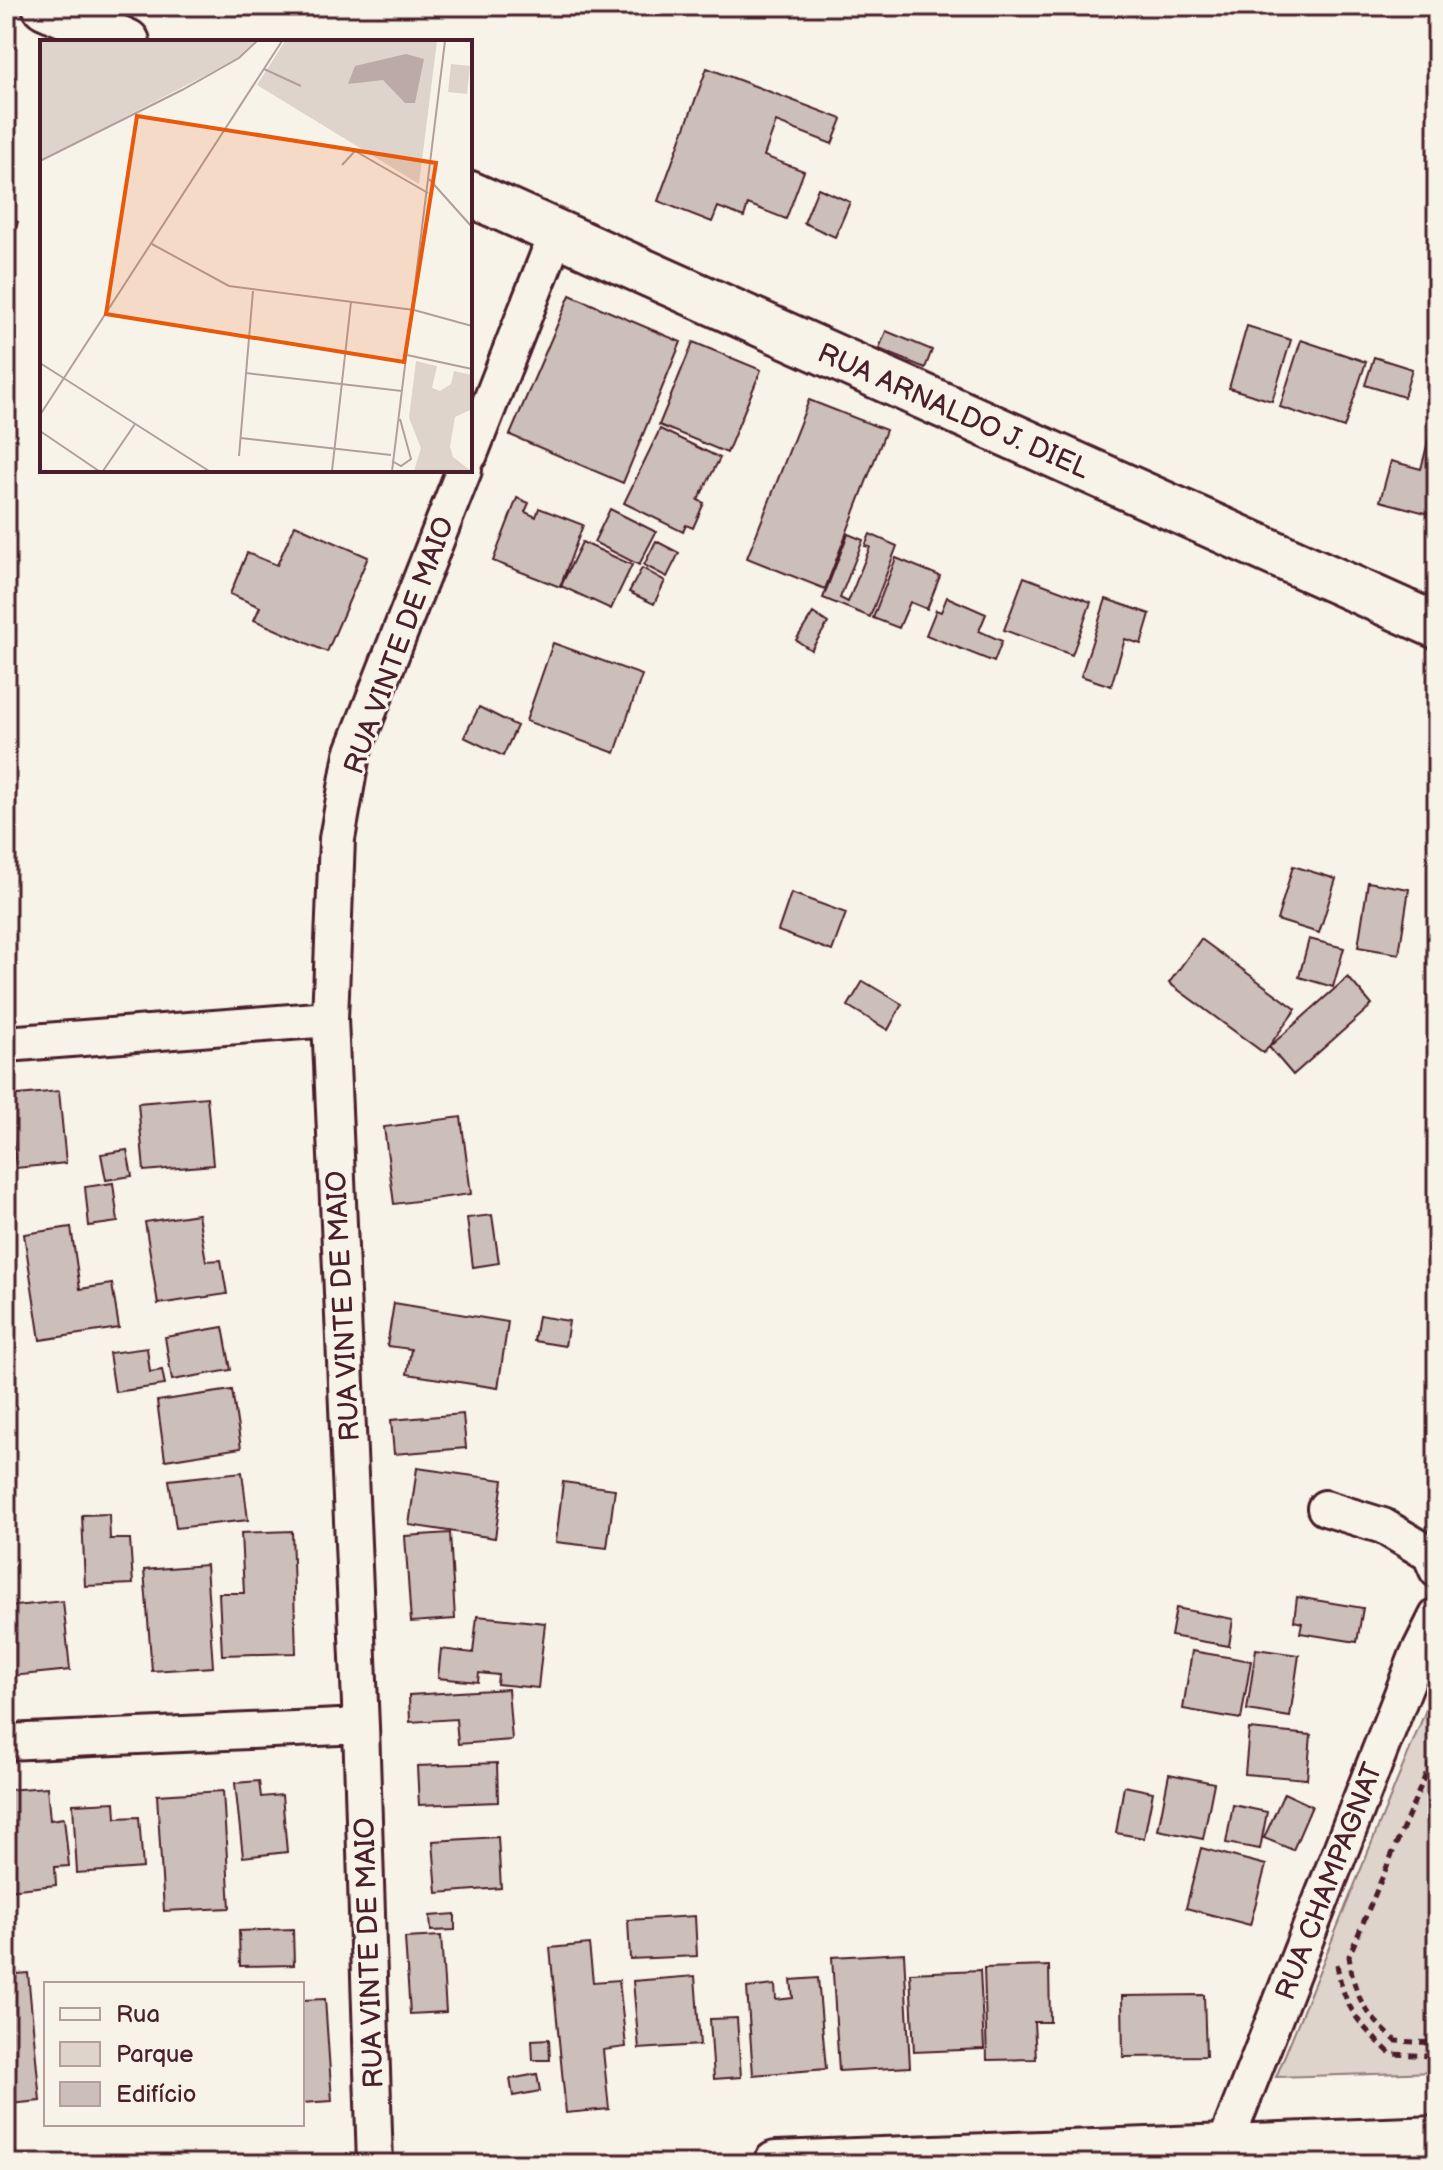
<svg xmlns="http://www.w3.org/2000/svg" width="1443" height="2170" viewBox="0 0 1443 2170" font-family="'Balsamiq Sans',sans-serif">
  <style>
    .green { fill: #ded4cc; stroke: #947a7c; stroke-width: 2 }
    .building { fill: #ccbfb9; stroke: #4a1f2b; stroke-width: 2 }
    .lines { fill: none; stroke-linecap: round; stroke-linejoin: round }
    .minor-casing { stroke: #4a1f2b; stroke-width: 40 }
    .tertiary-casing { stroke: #4a1f2b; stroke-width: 50 }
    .secondary-casing { stroke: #4a1f2b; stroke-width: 50 }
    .path { stroke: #4a1f2b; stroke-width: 5; stroke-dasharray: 8 6; stroke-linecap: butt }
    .minor { stroke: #f7f3e8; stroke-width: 34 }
    .tertiary { stroke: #f7f3e8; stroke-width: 44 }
    .secondary { stroke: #f7f3e8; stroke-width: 44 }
    .labels { text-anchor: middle; stroke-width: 6; stroke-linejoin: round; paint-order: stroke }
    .street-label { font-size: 28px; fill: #4a1f2b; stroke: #f7f3e8 }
    .inset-road { fill: none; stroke: #b29e9c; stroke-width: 2 }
    .view { fill: #e8590c; fill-opacity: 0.15; stroke: #e8590c; stroke-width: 4 }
    .inset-edge { fill: none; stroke: #4a1f2b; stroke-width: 4 }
  </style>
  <rect width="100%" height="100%" fill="#f7f3e8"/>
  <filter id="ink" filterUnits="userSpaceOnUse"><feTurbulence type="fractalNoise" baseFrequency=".0125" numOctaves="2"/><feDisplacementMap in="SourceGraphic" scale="16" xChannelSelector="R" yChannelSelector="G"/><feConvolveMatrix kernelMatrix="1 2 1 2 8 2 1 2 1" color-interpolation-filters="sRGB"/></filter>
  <g filter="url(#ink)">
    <path class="green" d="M1437 1683V2072L1276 2077Z"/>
    <path class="building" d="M707 68 842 119 832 144 776 122 764 156 804 171 786 219 748 204 744 217 718 207 712 222 658 201Z
      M818 188 850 202 835 237 804 223Z
      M6 218 18 222 6 258Z
      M570 295 681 342 623 483 510 435Z
      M1247 326 1291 340 1272 401 1229 388Z
      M886 331 932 350 925 368 879 349Z
      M1301 340 1366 362 1344 428 1280 407Z
      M693 342 761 370 727 453 659 425Z
      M1374 357 1412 369 1404 397 1365 385Z
      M809 400 886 430 825 589 747 558Z
      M1435 415 1437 416V516L1380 501 1391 461 1421 469Z
      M660 429 720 458 698 500 704 503 693 528 686 525 683 532 624 503Z
      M517 498 529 503 525 512 536 517 539 508 583 525 560 587 493 561Z
      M610 509 656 532 639 565 594 542Z
      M295 525 368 557 327 652 254 620 260 607 230 594 247 553 277 565Z
      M848 534 863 540 840 598 848 602 870 547 865 546 870 534 897 546 870 617 823 598Z
      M656 541 679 553 667 577 644 565Z
      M582 542 632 565 611 609 561 586Z
      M896 558 940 576 927 609 910 602 899 628 873 618Z
      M642 568 665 581 654 604 629 592Z
      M1024 577 1091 602 1072 655 1004 630Z
      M947 597 986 614 979 631 1002 641 994 662 926 635 936 610 941 612Z
      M1106 599 1150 614 1141 644 1125 639 1111 686 1081 676Z
      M813 613 828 623 811 650 796 640Z
      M553 643 642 675 615 753 526 721Z
      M479 707 517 726 503 756 464 737Z
      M1293 866 1336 879 1319 933 1277 920Z
      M1368 882 1409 889 1399 954 1358 947Z
      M791 893 846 913 832 951 778 931Z
      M1201 939 1296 1009 1264 1053 1169 983Z
      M1309 939 1344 948 1333 987 1299 977Z
      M1348 977 1372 1005 1293 1075 1269 1047Z
      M863 981 902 1004 888 1030 848 1006Z
      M59 1091 66 1163 16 1168 8 1096Z
      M207 1097 213 1165 144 1171 138 1103Z
      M461 1117 471 1194 394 1204 384 1127Z
      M127 1150 132 1176 106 1180 101 1154Z
      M113 1183 118 1222 89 1226 85 1187Z
      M198 1214 206 1261 221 1260 227 1294 158 1304 145 1222Z
      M492 1215 499 1263 473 1267 467 1218Z
      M71 1227 80 1289 112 1284 119 1328 40 1340 24 1234Z
      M394 1303 508 1322 498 1388 407 1374 411 1349 387 1346Z
      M538 1316 569 1321 565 1346 534 1341Z
      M223 1327 231 1370 172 1380 165 1337Z
      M147 1348 150 1372 162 1370 165 1385 115 1392 109 1353Z
      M232 1390 241 1448 165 1460 157 1401Z
      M463 1414 466 1448 394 1454 391 1420Z
      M417 1468 503 1480 495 1538 409 1525Z
      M242 1472 248 1520 176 1528 169 1480Z
      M563 1482 615 1489 607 1548 556 1542Z
      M109 1514 110 1539H130L133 1584 85 1586 82 1515Z
      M292 1531 296 1653 222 1655 219 1593H244L241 1533Z
      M450 1533 455 1619 411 1622 405 1536Z
      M206 1565 213 1667 152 1671 144 1570Z
      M1297 1597 1363 1608 1357 1642 1300 1633 1302 1623 1294 1621Z
      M63 1601 70 1670 12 1676 6 1607Z
      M1176 1608 1233 1619 1229 1646 1171 1636Z
      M477 1616 545 1623 538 1688 497 1684 498 1675 479 1673 478 1682 438 1678 441 1649 473 1653Z
      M1256 1649 1299 1655 1290 1717 1247 1710Z
      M1192 1651 1251 1661 1241 1719 1183 1709Z
      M508 1689 512 1740 458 1744 456 1719 410 1722 409 1695Z
      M1249 1729 1311 1735 1307 1779 1245 1774Z
      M497 1763 498 1802 419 1805 417 1766Z
      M1169 1774 1214 1783 1203 1839 1158 1830Z
      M259 1781 261 1797 282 1795 287 1852 243 1857 235 1783Z
      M1124 1786 1153 1792 1144 1838 1116 1833Z
      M47 1787 50 1820 64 1818 69 1866 55 1867 56 1885 8 1890 6 1790Z
      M223 1791 230 1908 164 1911 157 1795Z
      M1284 1793 1312 1806 1293 1850 1264 1838Z
      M115 1802 116 1818 139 1817 143 1868 77 1873 73 1804Z
      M1233 1805 1267 1812 1260 1849 1226 1843Z
      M498 1837 501 1888 437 1893 433 1841Z
      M1201 1848 1266 1865 1250 1925 1186 1908Z
      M455 1914V1930L431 1931 430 1916Z
      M695 1916 697 1956 630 1959 628 1920Z
      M293 1929 294 1965 240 1966 239 1931Z
      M441 1936 446 2012 410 2014 405 1938Z
      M589 1944 593 1982 619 1980 626 2047 603 2050 609 2109 566 2113 550 1948Z
      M904 1953 910 2067 839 2071 832 1957Z
      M1049 1966 1050 2022H1034L1036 2059 987 2060 984 1968Z
      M980 1970 984 2049 914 2052 910 1973Z
      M28 1973 40 2101 10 2104 6 2059V1975Z
      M695 1976 700 2045 639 2049 633 1981Z
      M818 1978 826 2069 753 2075 747 1988 775 1985 776 2000 793 1998 791 1980Z
      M1204 1995 1206 2056 1123 2057 1122 1996Z
      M325 1999 332 2101 302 2103V2000Z
      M737 2018 741 2077 714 2079 710 2019Z
      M549 2039 550 2060H533L532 2040Z
      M537 2074 540 2091 513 2096 510 2079Z"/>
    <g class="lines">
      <defs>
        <path id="minor" d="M470 454 557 232
          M6 1044 330 1019
          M1325 1508 1383 1526 1430 1554 1437 1570
          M6 1742 361 1726
          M1224 2147 1417 1656 1437 1616
          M375 2164 361 1726 330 1019 337 839 352 754 464 470"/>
        <path id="tertiary" d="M45 6 127 42
          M470 194 1437 626"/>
        <path id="secondary" d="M776 2164 1437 2139"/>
      </defs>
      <use href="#minor" class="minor-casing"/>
      <use href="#tertiary" class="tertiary-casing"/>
      <use href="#secondary" class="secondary-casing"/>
      <path class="path" d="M1437 1748 1349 1956C1355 1999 1364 2012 1396 2041L1437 2043
        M1337 1964C1344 2009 1359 2024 1391 2054L1437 2056"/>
      <use href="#minor" class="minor"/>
      <use href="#tertiary" class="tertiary"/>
      <use href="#secondary" class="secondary"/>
    </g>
  </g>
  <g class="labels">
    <g class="street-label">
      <text transform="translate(954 410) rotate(24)" y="10">RUA ARNALDO J. DIEL</text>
      <text transform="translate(398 645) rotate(-70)" y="10">RUA VINTE DE MAIO</text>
      <text transform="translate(342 1306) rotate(-93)" y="10">RUA VINTE DE MAIO</text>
      <text transform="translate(1328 1881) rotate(-69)" y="10">RUA CHAMPAGNAT</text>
      <text transform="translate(368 1953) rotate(-92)" y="10">RUA VINTE DE MAIO</text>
    </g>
  </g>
  <g transform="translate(40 40)">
    <rect width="432" height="432" fill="#f7f3e8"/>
    <path d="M0 1H215L199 18 0 121ZM245 1H397L379 144 217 45ZM411 24 430 26 427 54 408 52ZM376 321 397 326 392 348 400 351 411 344 414 331 432 335V369L415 377 410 407 413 417 431 431H374L381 408 369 378Z" fill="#ded4cc"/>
    <path d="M366 14 384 19 375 63H365L343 40 308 44 315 26Z" fill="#bcaaa7"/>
    <path class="inset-road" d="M224 29 261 46M0 121 142 50 199 18 217 1M302 125 315 111 388 153M389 139 432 187M110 203 189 246 374 270 432 286M367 315 432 329M0 323 169 431M206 333 362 351M0 375 242 1M0 391 59 431M201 398 351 415M199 416 213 251M352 421 361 426 371 419 360 379M63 431 95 384M292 431 311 262M352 431 405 1"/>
    <path class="view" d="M97 76 396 123 364 322 66 274Z"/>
    <rect width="432" height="432" class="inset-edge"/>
  </g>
  <rect width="1443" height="2170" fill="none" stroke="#f7f3e8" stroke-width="32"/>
  <rect x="16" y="16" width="1411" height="2138" fill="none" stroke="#4a1f2b" stroke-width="3" filter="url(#ink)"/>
  <rect x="44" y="1982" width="260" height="144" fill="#f7f3e8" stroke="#b29e9c" stroke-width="2"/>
  <rect x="60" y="2008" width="40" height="12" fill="#f7f3e8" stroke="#b29e9c" stroke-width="2"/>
  <text x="116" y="2022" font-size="24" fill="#4a1f2b">Rua</text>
  <rect x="60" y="2042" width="40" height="24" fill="#ded4cc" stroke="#b29e9c" stroke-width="2"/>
  <text x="116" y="2062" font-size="24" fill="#4a1f2b">Parque</text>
  <rect x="60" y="2082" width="40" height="24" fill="#ccbfb9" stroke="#b29e9c" stroke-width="2"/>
  <text x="116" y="2102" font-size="24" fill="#4a1f2b">Edifício</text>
</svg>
